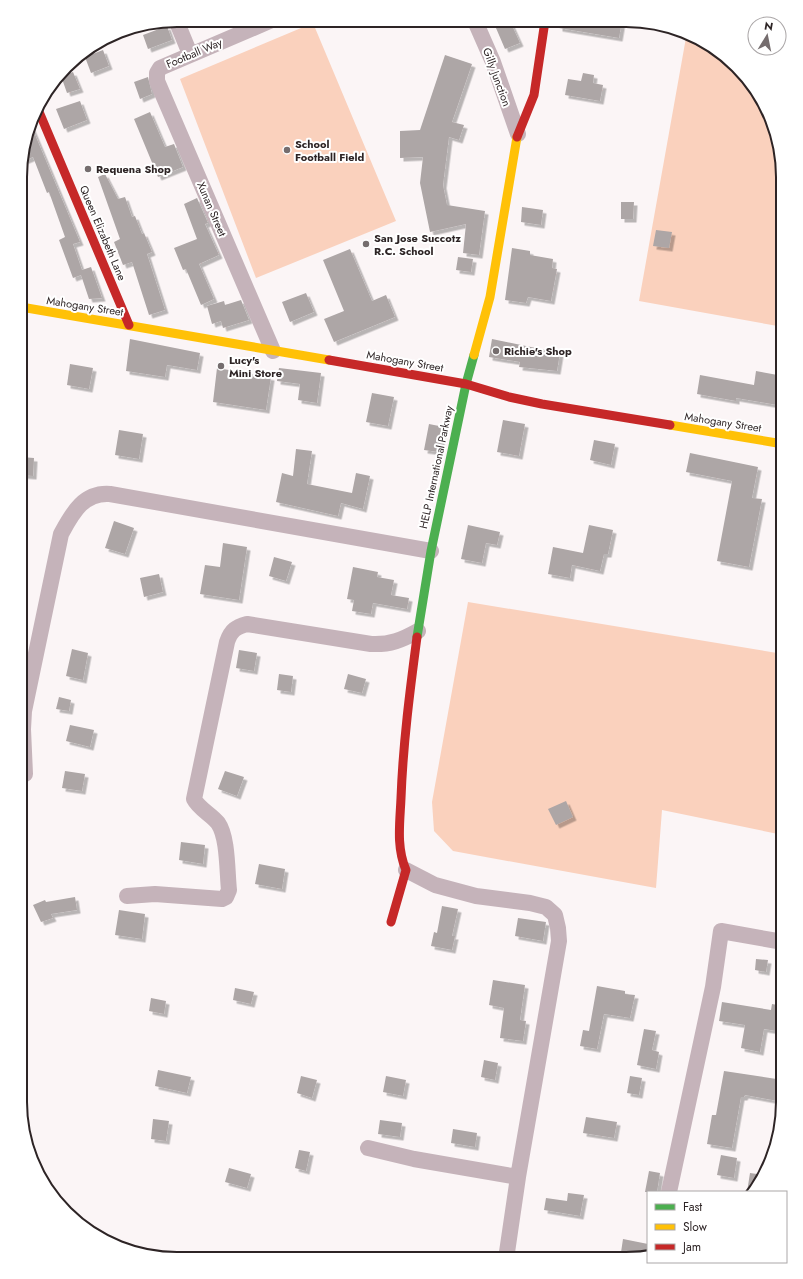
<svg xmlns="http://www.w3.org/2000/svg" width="803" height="1279" viewBox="0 0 803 1279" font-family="Jost,sans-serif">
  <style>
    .green { fill: #fad1bd }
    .building { fill: #ada6a6; filter: url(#shadow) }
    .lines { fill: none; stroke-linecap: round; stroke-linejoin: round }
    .street { stroke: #c5b3ba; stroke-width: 16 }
    .fast { stroke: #4caf50; stroke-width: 9 }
    .slow { stroke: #ffc107; stroke-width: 9 }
    .jam { stroke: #c62828; stroke-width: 9 }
    .poi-dot { fill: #756d6e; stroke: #fff; stroke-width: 1.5 }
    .labels { text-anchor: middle; stroke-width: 4; stroke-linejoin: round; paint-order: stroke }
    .street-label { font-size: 11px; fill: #2d2425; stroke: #fff }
    .poi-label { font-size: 11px; font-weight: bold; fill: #2d2425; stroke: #fff; text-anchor: start }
    .rim { fill: none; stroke: #2d2425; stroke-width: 2 }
  </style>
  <defs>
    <filter id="shadow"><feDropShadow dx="3.5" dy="3.5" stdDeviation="0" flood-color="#0004"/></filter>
  </defs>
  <rect width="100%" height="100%" fill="#fbf5f6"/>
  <path class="green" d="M313 23 396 221 256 278 180 79Z
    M687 32 721 52 750 81 771 117 783 177V327L639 301Z
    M468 602 783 654V835L662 810 656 888 453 851 434 831 432 802Z"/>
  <path class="building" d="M493 21H510L520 43 505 49Z
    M559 21H622L619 38 559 28Z
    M167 26 172 40 148 49 143 35Z
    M103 50 109 66 91 73 85 57Z
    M445 55 472 64 452 122 464 125 459 140 449 137 443 185 447 205 485 211 479 255 463 253 466 224 430 232 420 183 423 157 400 158V131L420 130Z
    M73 72 80 89 67 93 61 76Z
    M583 73 594 75 593 83 603 85 600 101 565 95 568 79 581 81Z
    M148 77 152 94 140 99 134 82Z
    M80 101 87 120 64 129 56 109Z
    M150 112 165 147 174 144 183 167 158 177 134 119Z
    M31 125 80 242 73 244 82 270 91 267 102 298 89 299 81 275 73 278 59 240 65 237 49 192 47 193 33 157 21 162V157Z
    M105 174 118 199 125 197 132 217 135 216 142 234 144 233 152 252 147 254 165 310 149 315 132 262 123 265 114 242 120 239 98 177Z
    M197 198 208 223 205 224 219 255 199 264 214 299 201 305 186 269 183 270 174 248 197 239 184 204Z
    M621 202H634L633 219H621Z
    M522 207 543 210 541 225 521 222Z
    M656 230 672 232 669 248 653 246Z
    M512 248 530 251V255L553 259 552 268 557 269 551 301 528 297 526 303 505 300Z
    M350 249 372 301 386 295 395 317 334 342 324 319 344 311 323 260Z
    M458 257 473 259 471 272 456 270Z
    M306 293 314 312 290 322 282 302Z
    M241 300 249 320 223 328 221 321 212 324 207 306 224 301 225 305Z
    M130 339 200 353 197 370 167 365 165 377 126 371Z
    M492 339 560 353 557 371 519 367 520 362 489 357Z
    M70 364 93 368 89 389 67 385Z
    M217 368 271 377 266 410 213 402Z
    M279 368 321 373 317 403 298 400 300 384 277 381Z
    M756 371 783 376V406L736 398V401L697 394 700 375 754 385Z
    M372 393 394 397 388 426 366 422Z
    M503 420 525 424 519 456 497 452Z
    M429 424 444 427 439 452 424 450Z
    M119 430 143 434 139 459 115 455Z
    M594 440 615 444 611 465 590 460Z
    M296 449 312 451 307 484 352 493 356 473 370 476 363 509 341 503 338 516 276 502 282 473 293 476Z
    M690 453 758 467 752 498 762 499 749 567 717 561 732 481 686 472Z
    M21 457 34 458 33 476 21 475Z
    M114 521 134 528 125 554 105 548Z
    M468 525 500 532 497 545 486 543 482 563 461 559Z
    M589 525 613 530 608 554H604L600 571 572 565 570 578 548 574 553 547 583 553Z
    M223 543 247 547 239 600 200 594 205 565 220 567Z
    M274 557 292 562 286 581 269 576Z
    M353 567 378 572 377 577 394 580 391 595 409 598 407 609 373 603 371 614 352 611 354 600 347 599Z
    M159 574 163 592 144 597 140 578Z
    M72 649 88 653 83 680 66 676Z
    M239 650 257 653 254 671 236 668Z
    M279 674 293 676 291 692 277 690Z
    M348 674 366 679 362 693 344 689Z
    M59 697 71 700 69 711 56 709Z
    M70 725 94 730 90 747 66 741Z
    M65 771 85 774 82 791 62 788Z
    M225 771 244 777 237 796 218 789Z
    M566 801 573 817 556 825 548 809Z
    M181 842 205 845 203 864 179 860Z
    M259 864 285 869 282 889 255 884Z
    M75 897 77 910 51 914 53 918 41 922 33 905 45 900 46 902Z
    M442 906 458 909 452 936H455L452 950 431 946 434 932 437 933Z
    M119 910 145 914 142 939 115 935Z
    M518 918 546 922 543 941 515 936Z
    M756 959 768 960 766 972 755 970Z
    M493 980 525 985 520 1020 526 1021 523 1041 500 1038 504 1008 489 1005Z
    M597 986 625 991V994L635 995 630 1018 604 1014 597 1049 580 1046 583 1030 589 1031Z
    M235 988 254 992 251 1004 233 1000Z
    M151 998 166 1001 164 1014 149 1011Z
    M722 1002 771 1010 772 1004 783 1006V1032L764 1029 760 1052 741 1048 745 1025 719 1021Z
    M644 1029 656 1031 652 1050 659 1052 656 1069 637 1065Z
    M484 1060 498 1063 495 1080 481 1077Z
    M158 1070 191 1077 187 1093 155 1086Z
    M724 1071 783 1080V1102L745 1095 744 1097H741L732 1148 707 1144 712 1115H716Z
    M301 1076 317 1080 312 1098 297 1093Z
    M386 1076 406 1080 403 1096 383 1092Z
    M630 1076 642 1078 639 1095 627 1093Z
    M586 1117 617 1122 614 1138 583 1133Z
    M153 1119 169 1121 166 1141 151 1139Z
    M380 1120 402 1123 400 1137 378 1134Z
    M453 1129 477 1133 475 1147 451 1143Z
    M299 1150 310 1152 306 1171 295 1168Z
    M721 1155 737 1158 734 1178 717 1175Z
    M229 1168 251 1174 247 1188 225 1182Z
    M649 1171 660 1173 657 1192H645Z
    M750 1173 764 1175 754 1192H747Z
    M568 1193 584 1195 580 1216 544 1210 546 1198 567 1201Z
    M623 1239 648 1244 646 1255 620 1259Z"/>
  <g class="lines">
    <path class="street" d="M176 20 190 54
      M272 20 160 68 157 73V81L273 351
      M475 21 493 62 518 134
      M25 774 23 729 24 711 61 534C72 514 83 492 110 494L431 551
      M406 870 435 885 476 896 530 903 546 907 555 915 558 928 559 941 518 1177 506 1259
      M127 896 155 894 222 899 226 897 229 890C227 872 228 837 218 823 211 814 199 809 194 799L227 642C231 630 236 627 247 624L371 644C390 645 402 640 418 631
      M368 1148 414 1159 518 1177
      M669 1192 713 987 721 931 783 942"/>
    <path class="fast" d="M417 637 431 551 466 384 474 355"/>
    <path class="slow" d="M21 307 329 360
      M474 355 490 297 517 137
      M670 425 783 444"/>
    <path class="jam" d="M37 107 129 325
      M517 137 534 95 545 21
      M329 360 466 384 509 397 542 404 670 425
      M391 922 406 870C396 847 400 822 401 798 403 744 410 690 417 637"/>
  </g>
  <g class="poi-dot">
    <circle cx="287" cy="150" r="4"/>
    <circle cx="88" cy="169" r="4"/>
    <circle cx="366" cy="244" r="4"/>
    <circle cx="496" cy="351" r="4"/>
    <circle cx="221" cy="366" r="4"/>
  </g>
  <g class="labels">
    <g class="street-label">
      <text transform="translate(194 53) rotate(-23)" y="4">Football Way</text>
      <text transform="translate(497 77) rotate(70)" y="4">Gilly Junction</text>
      <text transform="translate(212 209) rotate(67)" y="4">Xunan Street</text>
      <text transform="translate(103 233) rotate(67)" y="4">Queen Elizabeth Lane</text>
      <text transform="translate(85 306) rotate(9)" y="4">Mahogany Street</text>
      <text transform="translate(405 361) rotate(10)" y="4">Mahogany Street</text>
      <text transform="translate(723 422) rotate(9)" y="4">Mahogany Street</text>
      <text transform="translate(436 467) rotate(-78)" y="4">HELP International Parkway</text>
    </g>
    <g class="poi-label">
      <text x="295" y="148">School<tspan x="295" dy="13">Football Field</tspan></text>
      <text x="96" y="173">Requena Shop</text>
      <text x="374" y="242">San Jose Succotz<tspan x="374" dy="13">R.C. School</tspan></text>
      <text x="504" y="355">Richie's Shop</text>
      <text x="229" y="364">Lucy's<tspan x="229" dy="13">Mini Store</tspan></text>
    </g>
  </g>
  <path d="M0 0H803V1279H0ZM177 27H626A150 150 0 0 1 776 177V1102A150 150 0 0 1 626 1252H177A150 150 0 0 1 27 1102V177A150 150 0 0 1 177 27Z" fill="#fff" fill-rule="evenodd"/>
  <path class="rim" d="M177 27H626A150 150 0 0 1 776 177V1102A150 150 0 0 1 626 1252H177A150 150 0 0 1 27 1102V177A150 150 0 0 1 177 27Z"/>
  <rect x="647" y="1191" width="140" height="72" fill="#ffffff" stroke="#aba7a8"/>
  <rect x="655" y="1204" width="20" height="6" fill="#4caf50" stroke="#aba7a8"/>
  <text x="683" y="1211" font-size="12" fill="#2d2425">Fast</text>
  <rect x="655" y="1224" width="20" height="6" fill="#ffc107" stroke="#aba7a8"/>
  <text x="683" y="1231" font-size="12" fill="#2d2425">Slow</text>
  <rect x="655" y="1244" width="20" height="6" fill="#c62828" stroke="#aba7a8"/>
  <text x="683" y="1251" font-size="12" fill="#2d2425">Jam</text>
  <g transform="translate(767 36) rotate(10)"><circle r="19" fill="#ffffff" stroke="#aba7a8"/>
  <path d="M0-3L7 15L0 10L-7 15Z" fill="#756d6e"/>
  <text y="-6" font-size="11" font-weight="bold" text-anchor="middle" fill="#2d2425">N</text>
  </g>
</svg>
